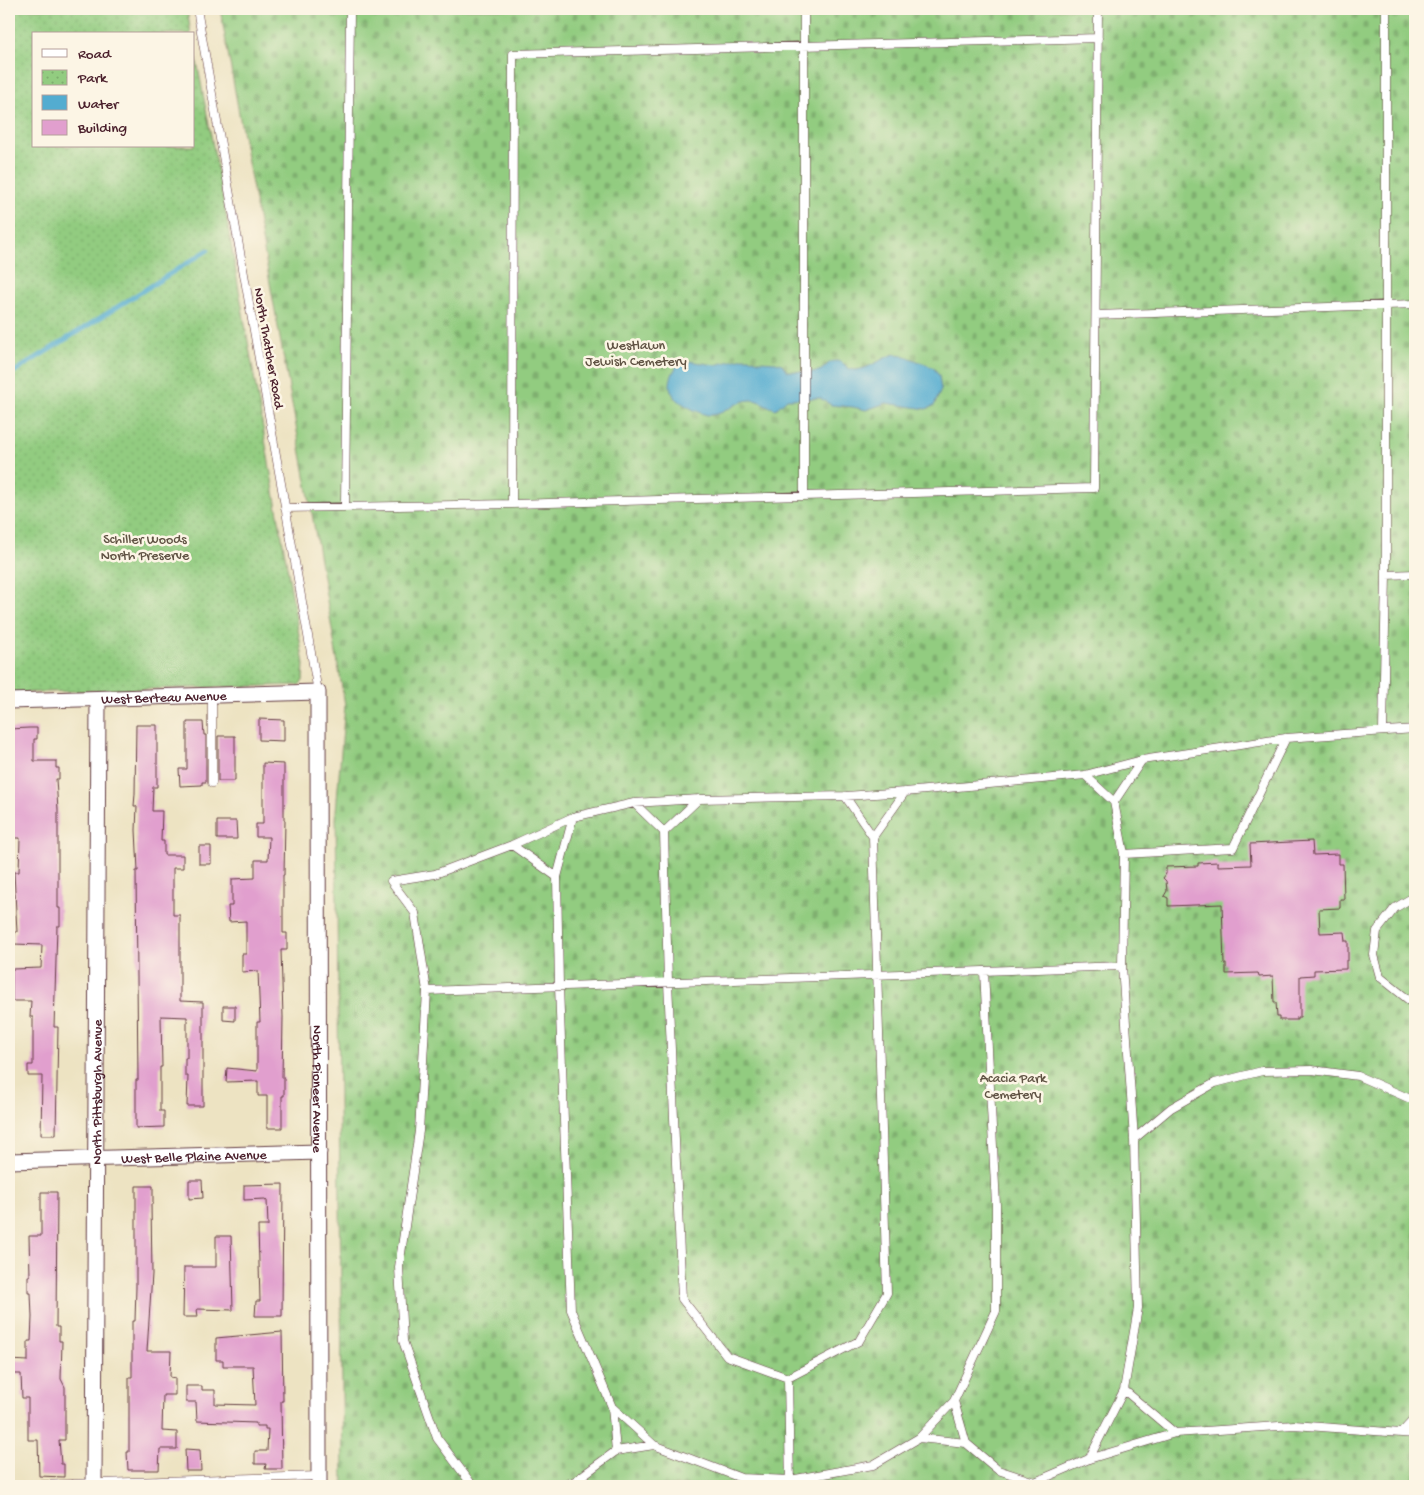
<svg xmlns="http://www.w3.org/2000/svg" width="1424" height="1495" viewBox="0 0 1424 1495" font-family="'Gochi Hand',sans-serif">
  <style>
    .cemetery { fill: url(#cemetery-stones); stroke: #6e7656 }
    .park { fill: url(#park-dots); stroke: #6e7656 }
    .water { fill: #53acd0; stroke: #4e667e }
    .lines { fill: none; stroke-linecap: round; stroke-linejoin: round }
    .stream { stroke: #53acd0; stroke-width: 4.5 }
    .building { fill: #e19fce }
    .lane-casing { stroke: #623c42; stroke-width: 9 }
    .street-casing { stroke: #623c42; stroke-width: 17 }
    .lane { stroke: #fff; stroke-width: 8 }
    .street { stroke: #fff; stroke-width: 15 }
    .labels { text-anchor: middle; stroke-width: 5; stroke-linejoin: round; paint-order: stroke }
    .park-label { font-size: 14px; fill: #605344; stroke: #fcf5e5 }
    .street-label { font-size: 14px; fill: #4a1f2b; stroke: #fcf5e5 }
  </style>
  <defs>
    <pattern id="cemetery-stones" width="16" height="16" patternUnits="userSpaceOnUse" patternTransform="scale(1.25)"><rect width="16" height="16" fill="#92cc80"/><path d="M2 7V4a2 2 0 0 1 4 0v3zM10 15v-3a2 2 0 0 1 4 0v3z" fill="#7faf6f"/></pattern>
    <pattern id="park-dots" width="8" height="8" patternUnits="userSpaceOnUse" patternTransform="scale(1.25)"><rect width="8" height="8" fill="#92cc80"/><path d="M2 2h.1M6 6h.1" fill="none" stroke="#7faf6f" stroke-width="1.8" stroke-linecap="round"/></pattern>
  </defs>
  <rect width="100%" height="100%" fill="#fcf5e5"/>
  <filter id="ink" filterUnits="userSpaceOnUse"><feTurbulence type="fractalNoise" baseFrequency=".02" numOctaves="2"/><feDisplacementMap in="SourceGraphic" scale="10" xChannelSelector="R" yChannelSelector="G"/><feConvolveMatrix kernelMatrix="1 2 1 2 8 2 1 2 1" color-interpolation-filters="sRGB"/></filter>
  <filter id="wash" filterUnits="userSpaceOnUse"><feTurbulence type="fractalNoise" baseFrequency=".0096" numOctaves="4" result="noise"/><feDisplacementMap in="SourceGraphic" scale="20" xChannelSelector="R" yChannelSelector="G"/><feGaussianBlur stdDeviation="1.12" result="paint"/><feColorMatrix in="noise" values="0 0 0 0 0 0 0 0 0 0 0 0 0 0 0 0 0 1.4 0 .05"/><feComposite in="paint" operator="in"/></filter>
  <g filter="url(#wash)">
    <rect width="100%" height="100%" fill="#ede3c2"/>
    <path class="cemetery" d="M220 9H1415V1486H343L336 811 345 705 311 508Z"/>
    <path class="park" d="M9 9H187L191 34H34V146H194V46L225 209 304 664 303 681 299 685 9 693Z"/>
    <path class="water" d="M895 354 903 355 934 368 939 376 941 390 934 406 926 409 886 403 866 410 853 407 831 405 820 398 787 399 776 409C767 407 761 400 751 400 737 400 726 414 712 415 705 416 700 412 694 410 670 398 662 387 679 363L689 361 715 365 744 358H749L759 361 776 362 782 364 787 371C797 371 809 373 819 371 825 369 828 361 835 361 844 360 846 370 855 370 870 369 881 358 895 354Z"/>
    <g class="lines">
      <path class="stream" d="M9 375 208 250"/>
    </g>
    <g id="blocks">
      <path class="building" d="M259 719 284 720V741L259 740Z
        M187 722H203L204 735H206V782H202V785L180 786 179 769H187Z
        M136 725H157V787H153L152 811H162L161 841H164V855H183V868H173V915H180V1001L203 1002V1106H187L188 1076H185V1058H187V1017L161 1016 162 1067H160V1111H164V1127L136 1128V1080H138L136 871H138L136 830 137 806H134L135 794Z
        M29 728H37V739H34V761H56V768H59V779H56L58 810V908H60V926H57L54 1027H58L56 1135H41L42 1076H28V1065H33V1017H30L31 1001H12V969L41 968 42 945 14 944 15 932H17L14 872H19L20 838H9V729Z
        M218 736H235V781H218Z
        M263 763 284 764V820H285L284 875H283V933H287V950H281L283 1017 282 1078H284V1096H282V1128H267V1096H258V1081L226 1082 227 1068 257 1071V1022H260L258 971 242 972V954H246V921L229 922 228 906H232V879L255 878V860H268L269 837H256V824H263Z
        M217 821H236L237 839H217Z
        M1312 841 1313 855 1338 854V864H1343L1344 899H1340V908L1319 909 1320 933 1344 932 1345 941H1348V960H1346V969L1314 970V975L1300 976V1017H1297V1020H1279V1017H1277L1276 1002H1274L1273 976 1259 977 1258 973 1226 974V964H1224L1222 904 1168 906V898L1164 896 1167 891 1166 881 1163 878 1166 874V867L1198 866V863L1218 862V866L1251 865 1250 844Z
        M199 846H211V864H199Z
        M223 1006H235V1021L223 1020Z
        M189 1180H202L203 1198 189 1199Z
        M283 1184 282 1316H255L256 1301H260L258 1226H268L267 1200 265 1201V1199L244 1200V1185Z
        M136 1186H153V1204H151L152 1274 147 1351H171L170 1377 175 1378V1395H163L162 1431 177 1432V1449H160L159 1470H128L127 1452H129V1377H132V1321H135L136 1287Z
        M41 1192H57L56 1327H59V1341H62L61 1379 65 1387V1440H59L61 1464H64V1477L39 1476 38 1440H28V1398H22L21 1374H9V1360L28 1361V1341H31L32 1317 31 1293H28V1276H30L29 1236H41Z
        M216 1236H231L233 1310 197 1309 198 1317H183L184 1267H216Z
        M282 1332 283 1401H281L282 1469H265L266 1464H255V1451H267L268 1429H265V1426H256V1423L197 1421 196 1402H186V1386H202V1390H215V1404L255 1405 253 1366H223V1360H216V1338Z
        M185 1449 200 1450 201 1471H186Z"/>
    </g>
  </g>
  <g filter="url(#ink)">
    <use href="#blocks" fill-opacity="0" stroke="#623c42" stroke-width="1"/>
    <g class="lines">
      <defs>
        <path id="lane" d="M197 9 318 692
          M1096 315 1415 304
          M804 496V9
          M512 504 513 54 1098 38
          M345 507 350 9
          M285 508 512 504 1094 488 1098 9
          M1386 575 1415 574
          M212 696V783
          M1383 730 1386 575V9
          M1085 775 1114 802
          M845 796 873 837
          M634 803 664 832 668 982 682 1299 727 1356 788 1378 859 1341 887 1293 873 837 905 792
          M664 832 699 799
          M512 845 557 877 559 986 571 1310 612 1407 654 1445 741 1478 790 1480 873 1465 919 1438 954 1401 996 1311V1205L984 971
          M1124 854 1233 848 1286 738
          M557 877 573 817
          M1415 896 1395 908 1377 931 1374 955 1380 977 1415 1005
          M427 991 1122 966
          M1134 1139 1171 1108 1215 1083 1262 1071 1312 1070 1358 1076 1415 1101
          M788 1378 790 1486
          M1124 1390 1175 1433
          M954 1401 966 1443 998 1470 1035 1482 1089 1459 1124 1390 1138 1308 1134 1139 1122 966 1124 854 1114 802 1142 760
          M612 1407 616 1451
          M1403 1431 1415 1418
          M919 1438 966 1443
          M1089 1459 1175 1433 1294 1425 1415 1434
          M9 1486 319 1476
          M473 1486 437 1438 403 1341 399 1267 419 1131 427 991 415 913 391 881 435 874 512 845 573 817 634 803 699 799 845 796 905 792 1085 775 1142 760 1286 738 1415 729
          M562 1486 575 1481 616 1451 654 1445"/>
        <g id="street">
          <path id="s1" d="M9 701 318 692 319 1486"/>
          <path id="s2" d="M9 1161 319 1152"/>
          <path id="s3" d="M94 1486 98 699"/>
        </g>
      </defs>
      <use href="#lane" class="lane-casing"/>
      <use href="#street" class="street-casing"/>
      <use href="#lane" class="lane"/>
      <use href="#street" class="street"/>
    </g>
  </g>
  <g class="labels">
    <g class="park-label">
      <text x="636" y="349">Westlawn<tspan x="636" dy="16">Jewish Cemetery</tspan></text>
      <text x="145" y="543">Schiller Woods<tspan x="145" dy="16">North Preserve</tspan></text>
      <text x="1013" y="1082">Acacia Park<tspan x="1013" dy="16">Cemetery</tspan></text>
    </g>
    <g class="street-label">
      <text transform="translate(270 348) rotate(80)" y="5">North Thatcher Road</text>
      <text dy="5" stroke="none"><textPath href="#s1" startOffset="155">West Berteau Avenue</textPath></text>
      <text dy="5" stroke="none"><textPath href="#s1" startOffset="706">North Pioneer Avenue</textPath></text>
      <text dy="5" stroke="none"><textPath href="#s3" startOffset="394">North Pittsburgh Avenue</textPath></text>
      <text dy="5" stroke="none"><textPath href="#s2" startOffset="185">West Belle Plaine Avenue</textPath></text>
    </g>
  </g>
  <rect width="1424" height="1495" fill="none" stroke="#fcf5e5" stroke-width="30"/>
  <rect x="32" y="32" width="162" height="115" fill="#fcf5e5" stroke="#b59f9b"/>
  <rect x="42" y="49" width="25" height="8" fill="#ffffff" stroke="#b59f9b"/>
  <text x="78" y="58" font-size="15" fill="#4a1f2b">Road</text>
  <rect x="42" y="70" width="25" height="15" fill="url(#park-dots)" stroke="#b59f9b"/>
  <text x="78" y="82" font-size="15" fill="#4a1f2b">Park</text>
  <rect x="42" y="95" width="25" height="15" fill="#53acd0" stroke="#b59f9b"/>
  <text x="78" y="108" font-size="15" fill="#4a1f2b">Water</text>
  <rect x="42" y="120" width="25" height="15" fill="#e19fce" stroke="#b59f9b"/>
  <text x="78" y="132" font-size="15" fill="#4a1f2b">Building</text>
</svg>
